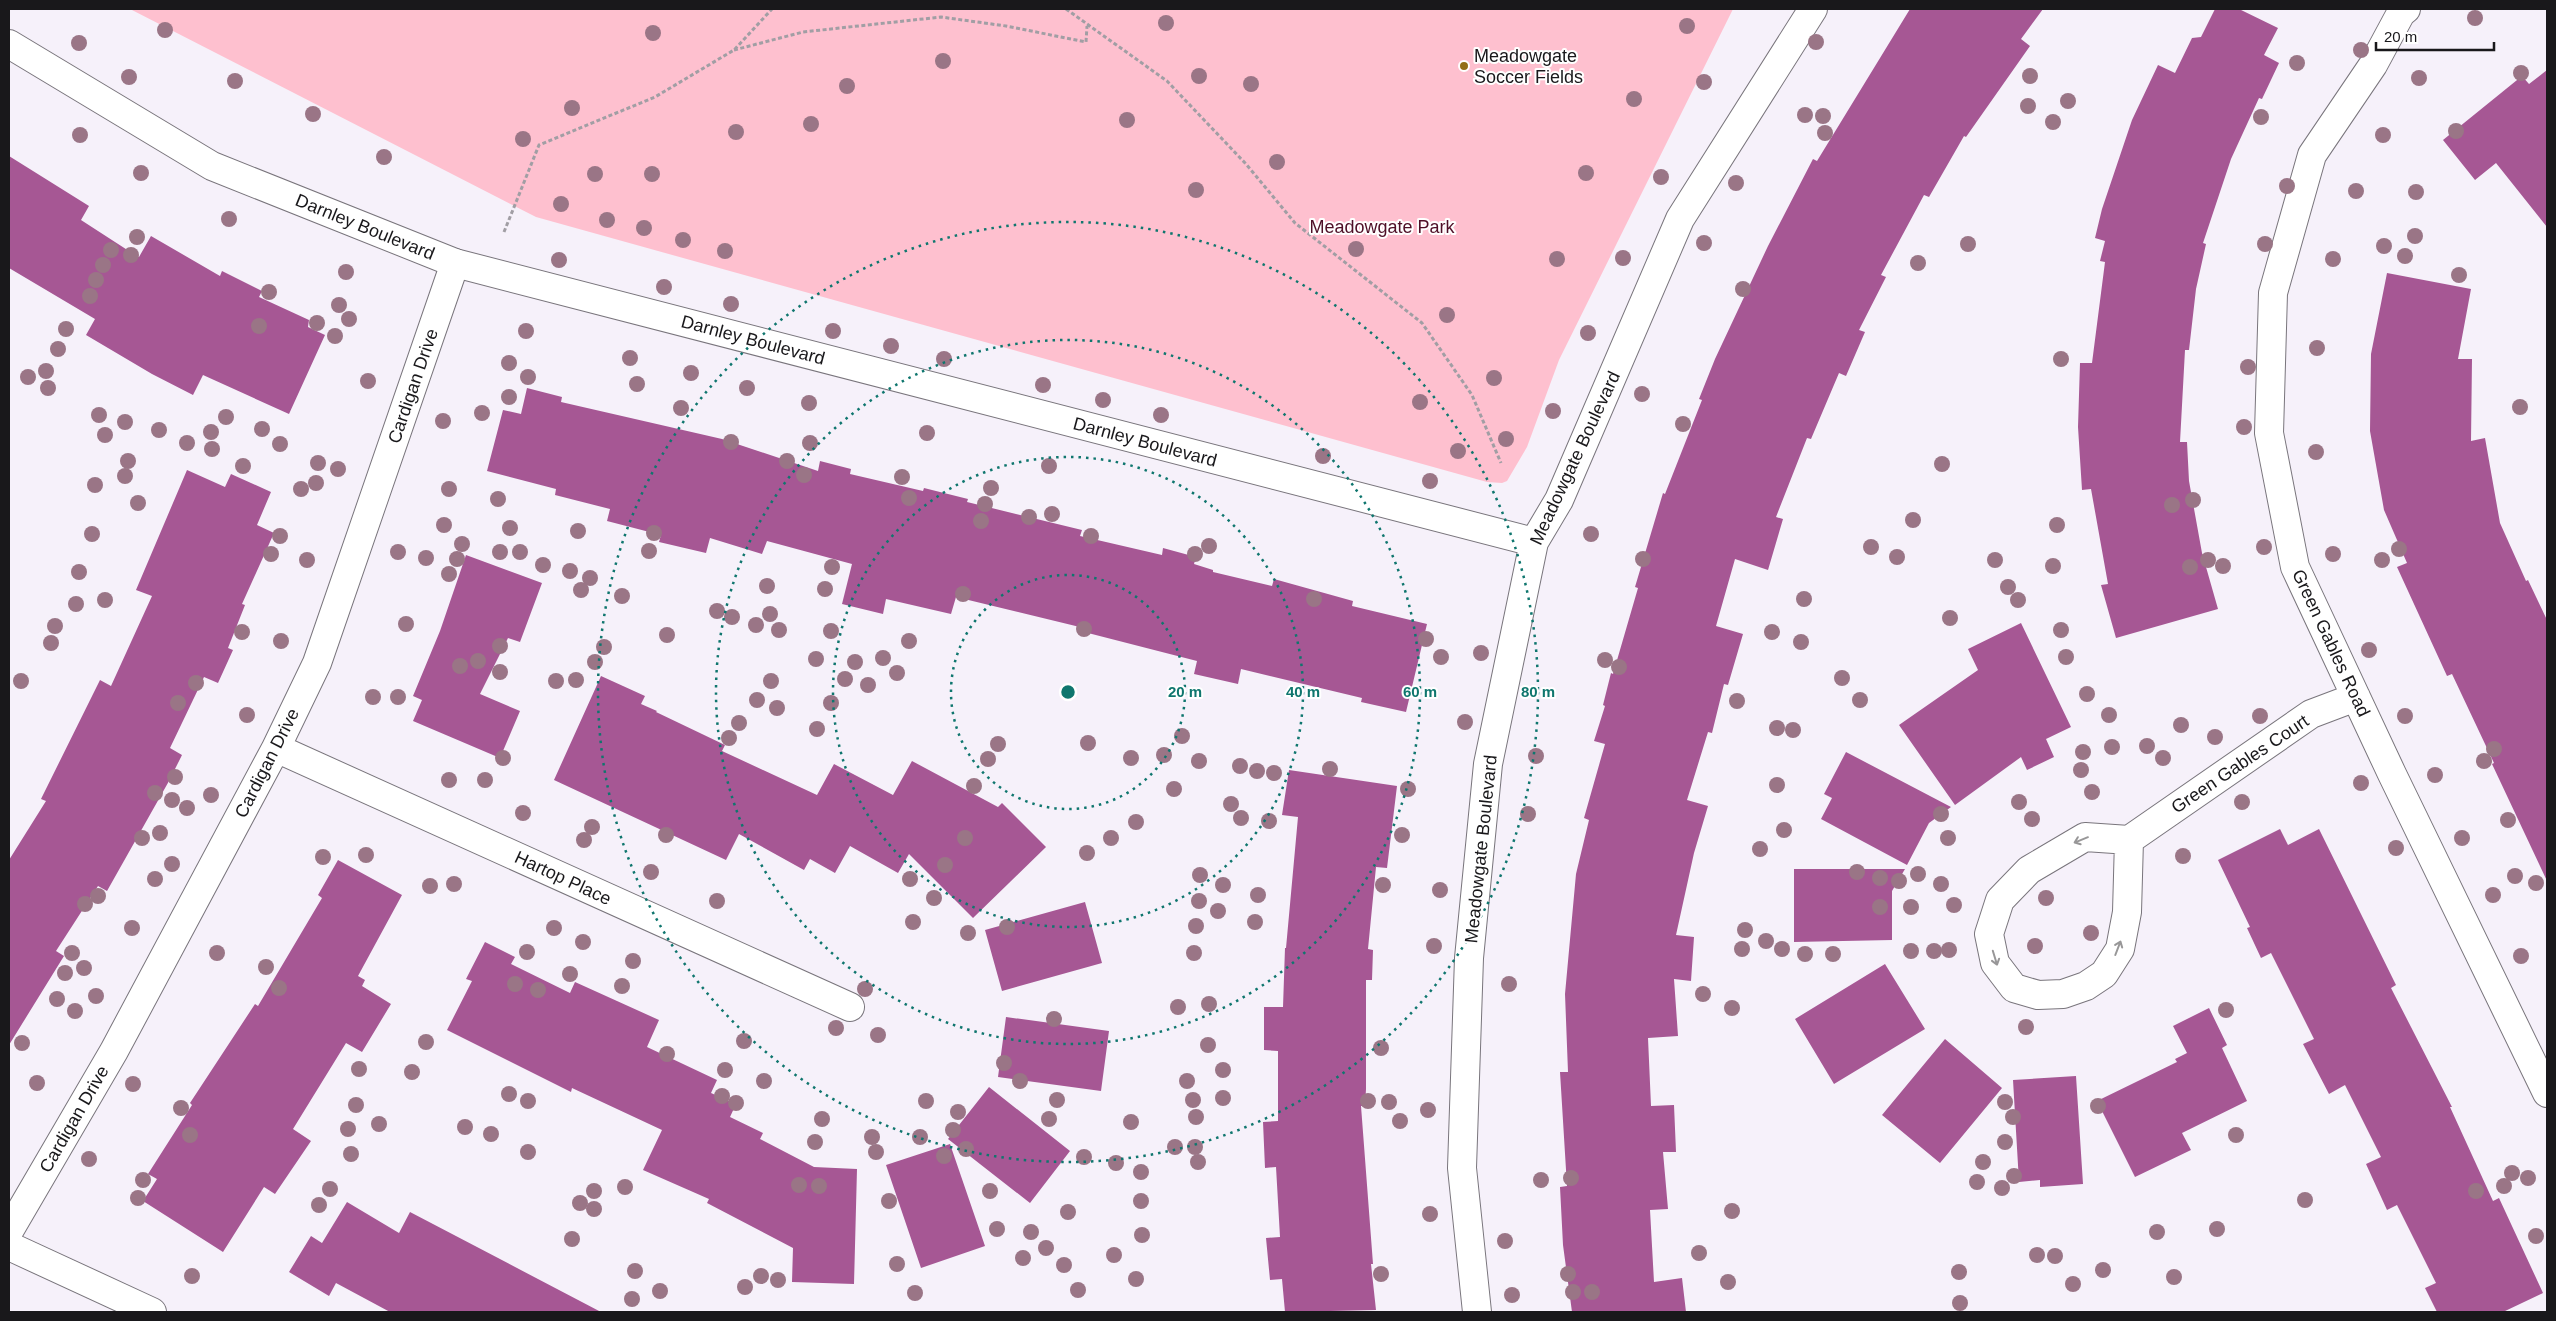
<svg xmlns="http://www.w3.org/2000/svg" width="2556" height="1321" viewBox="0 0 2556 1321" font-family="Helvetica,sans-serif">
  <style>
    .green { fill: #fec0cf }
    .building { fill: #a65794 }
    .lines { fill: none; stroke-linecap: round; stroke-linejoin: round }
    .street-casing { stroke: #79757c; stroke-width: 30 }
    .secondary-casing { stroke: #79757c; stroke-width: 30 }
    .path { stroke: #a19ea4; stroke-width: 3; stroke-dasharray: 4 2.5; stroke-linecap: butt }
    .street { stroke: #fff; stroke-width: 28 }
    .secondary { stroke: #fff; stroke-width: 28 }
    .tree { fill: #9a7586 }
    .oneway { stroke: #989798 }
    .ring { fill: none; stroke: #0f766e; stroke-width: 2.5; stroke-dasharray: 2.5 5 }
    .poi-dot { fill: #936d15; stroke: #fff; stroke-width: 2 }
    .labels { text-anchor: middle; stroke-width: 4; stroke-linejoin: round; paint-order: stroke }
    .poi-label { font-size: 18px; fill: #19181b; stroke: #fff; text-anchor: start }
    .street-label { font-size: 18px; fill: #19181b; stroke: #fff }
    .park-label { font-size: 18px; fill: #4f0f27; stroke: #fff }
    .centre { fill: #0f766e; stroke: #fff; stroke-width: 2.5 }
    .ring-label { font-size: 15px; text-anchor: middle; font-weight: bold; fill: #0f766e; stroke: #fff; stroke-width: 4; stroke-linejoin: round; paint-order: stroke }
  </style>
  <rect width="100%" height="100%" fill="#f6f1fa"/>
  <path class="green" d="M130 9H1733L1559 360 1527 447 1507 481 1502 483 1487 482 536 217Z"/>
  <path class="building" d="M1910 9H2043L2021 39 2030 46 1966 137 1964 136 1929 197 1924 195 1881 275 1886 277 1859 330 1865 332 1846 376 1839 373 1811 439 1807 438 1776 517 1783 519 1768 570 1735 559 1716 626 1743 634 1728 685 1724 684 1712 733 1708 732 1687 800 1708 806 1694 853 1676 935 1694 937 1691 981 1674 979 1678 1036 1648 1038 1651 1106 1674 1105 1676 1152H1663L1668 1209 1650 1210 1654 1282 1682 1278 1686 1312H1572L1563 1245 1560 1187 1567 1186 1560 1072H1568L1565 994 1576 874 1589 820 1584 818 1605 744 1594 741 1605 706 1603 705 1611 673 1613 674 1638 588 1635 587 1663 493 1665 494 1702 400 1699 399 1715 359 1768 246 1813 159 1817 161Z
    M2215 9H2239L2278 28 2264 55 2279 63 2262 99 2259 98 2231 159 2203 243 2206 244 2196 289 2189 350H2185L2180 442H2187L2189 481 2202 553 2218 609 2116 638 2101 585 2108 584 2091 489 2082 490 2078 427 2080 363H2092L2105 262 2100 261 2105 241 2095 238 2102 209 2132 120 2158 65 2175 73 2192 38 2201 37Z
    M2547 70V227L2496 163 2475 180 2443 140 2522 76 2529 84Z
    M9 156 89 206 81 220 132 253 139 257 151 236 220 276 222 271 262 291 259 297 309 320 308 327 325 335 289 414 203 375 193 395 152 374 86 335 95 319 9 268Z
    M2387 273 2471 289 2458 359H2472L2471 441 2485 438 2500 523 2526 581 2528 580 2547 620V881L2492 764 2494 763 2452 674 2447 676 2397 567 2407 563 2384 510 2370 431 2371 354Z
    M527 388 562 397 561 402 722 439 818 471 820 461 851 469 850 474 923 491 924 488 968 499 967 502 1082 530 1080 536 1162 555 1163 548 1196 557 1194 564 1213 570V572L1272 586 1274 579 1353 601 1352 606 1427 624 1406 712 1361 702 1362 698 1241 669 1238 684 1194 674 1197 661 1088 633V629L956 597 951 614 886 599 883 614 842 604 852 564 767 541 762 554 710 538 706 553 659 542 661 535 607 521 610 509 555 495 556 489 487 471 503 410 521 414Z
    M187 470 225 487 231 474 271 492 257 525 274 533 242 604 245 605 228 648 233 650 218 683 204 677 170 748 182 755 169 781 107 891 98 886 56 951 64 956 9 1045V860L46 801 41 799 100 680 111 686 152 596 136 590Z
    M466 555 542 583 520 642 508 638 480 694 520 711 500 758 413 721 422 700 413 696 440 631Z
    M2021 623 2071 727 2046 739 2054 757 2027 770 2021 757 1955 805 1899 725 1978 670 1968 649Z
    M601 676 645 696 641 704 657 711 656 712 725 745 722 751 817 795 834 764 893 795 912 761 998 807 1002 803 1046 847 973 918 909 854 898 873 850 846 835 873 810 859 804 870 739 834 726 860 554 780Z
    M1846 752 1951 807 1929 823 1907 865 1821 819 1832 798 1824 794Z
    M1289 770 1397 786 1387 868 1376 867 1368 949 1373 950 1372 980H1366V1089L1365 1106H1361L1373 1264H1371L1376 1310 1285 1312 1282 1279 1270 1280 1266 1238 1280 1237 1276 1167 1265 1168 1263 1122 1278 1121V1051L1264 1050V1007H1283L1285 948H1286L1298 817 1282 815Z
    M2280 829 2288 845 2319 829 2396 985 2391 988 2452 1107H2450L2493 1201 2499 1198 2543 1293 2503 1312H2437L2425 1288 2436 1283 2397 1205 2387 1210 2366 1164 2381 1157 2345 1085 2329 1094 2303 1044 2314 1039 2271 953 2261 958 2247 928 2250 927 2218 860Z
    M338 860 402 895 358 976 365 980 362 986 391 1004 362 1052 346 1043 293 1129 311 1141 275 1194 264 1187 223 1252 143 1201 157 1179 148 1174 192 1105 190 1103 255 1004 258 1006 322 898 318 895Z
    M1794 869H1905L1892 891V940L1794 942Z
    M1085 902 1102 963 1002 991 985 930Z
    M485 942 515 957 511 964 570 993 575 982 659 1020 647 1047 717 1080 711 1093 736 1104 730 1117 763 1133 760 1139 814 1167 857 1169 854 1284 792 1282 793 1248 707 1203 709 1199 643 1170 662 1130 572 1088 571 1092 447 1030 472 981 466 979Z
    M1885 964 1925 1029 1834 1084 1795 1019Z
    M2209 1008 2227 1045 2222 1048 2247 1101 2182 1133 2191 1150 2135 1177 2097 1101 2177 1062 2175 1059 2187 1053 2173 1026Z
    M1006 1017 1109 1031 1101 1091 998 1077Z
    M1945 1039 2002 1088 1940 1163 1882 1115Z
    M2076 1076 2083 1184 2040 1187V1180L2019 1182 2013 1080Z
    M989 1087 1070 1151 1030 1203 948 1139Z
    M950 1144 985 1246 921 1268 886 1165Z
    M347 1202 399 1233 410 1212 601 1312H390L336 1283 329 1296 289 1272 311 1236 322 1243Z"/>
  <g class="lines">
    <defs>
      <path id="street" d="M2406 9 2401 13 2373 65 2312 155 2273 293 2269 433 2295 567 2392 774 2547 1093
        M276 748 850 1007
        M2129 840 2127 912 2120 949 2104 974 2086 986 2063 994 2038 995 2014 988 1995 963 1989 934 2000 900 2029 870 2085 837 2129 840 2311 714 2356 697
        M9 1231 114 1051 276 748 317 663 455 263
        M9 1246 152 1312"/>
      <path id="secondary" d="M9 44 212 166 455 263 1534 542
        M1477 1312 1462 1168 1469 958 1488 764 1534 542 1559 500 1680 219 1813 9"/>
    </defs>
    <use href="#street" class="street-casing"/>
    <use href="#secondary" class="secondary-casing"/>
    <path class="path" d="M1066 9 1167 81 1246 164 1295 223 1422 323 1472 395 1501 463
      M734 50 803 32 941 17 1006 26 1086 42 1087 26
      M504 232 539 145 655 97 734 50 772 9"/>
    <use href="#street" class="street"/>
    <use href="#secondary" class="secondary"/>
  </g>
  <g class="tree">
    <circle cx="2475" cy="18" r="8"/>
    <circle cx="1166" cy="23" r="8"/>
    <circle cx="1687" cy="26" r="8"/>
    <circle cx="165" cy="30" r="8"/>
    <circle cx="653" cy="33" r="8"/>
    <circle cx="1816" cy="42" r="8"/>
    <circle cx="79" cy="43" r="8"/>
    <circle cx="2361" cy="50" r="8"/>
    <circle cx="943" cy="61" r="8"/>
    <circle cx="2297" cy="63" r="8"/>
    <circle cx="2521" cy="73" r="8"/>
    <circle cx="1199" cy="76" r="8"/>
    <circle cx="2030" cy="76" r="8"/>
    <circle cx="129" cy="77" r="8"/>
    <circle cx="2419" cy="78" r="8"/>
    <circle cx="235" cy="81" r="8"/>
    <circle cx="1704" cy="82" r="8"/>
    <circle cx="1251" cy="84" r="8"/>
    <circle cx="847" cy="86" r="8"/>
    <circle cx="1634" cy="99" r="8"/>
    <circle cx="2068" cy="101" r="8"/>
    <circle cx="2028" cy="106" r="8"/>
    <circle cx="572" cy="108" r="8"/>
    <circle cx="313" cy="114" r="8"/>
    <circle cx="1805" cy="115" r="8"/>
    <circle cx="1823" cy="116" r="8"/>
    <circle cx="2261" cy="117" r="8"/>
    <circle cx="1127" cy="120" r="8"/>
    <circle cx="2053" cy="122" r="8"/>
    <circle cx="811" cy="124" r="8"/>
    <circle cx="2456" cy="131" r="8"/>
    <circle cx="736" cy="132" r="8"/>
    <circle cx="1825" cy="133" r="8"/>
    <circle cx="80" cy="135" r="8"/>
    <circle cx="2383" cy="135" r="8"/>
    <circle cx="523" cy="139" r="8"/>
    <circle cx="384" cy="157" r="8"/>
    <circle cx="1277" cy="162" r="8"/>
    <circle cx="141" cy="173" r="8"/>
    <circle cx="1586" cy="173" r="8"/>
    <circle cx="595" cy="174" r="8"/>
    <circle cx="652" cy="174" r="8"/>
    <circle cx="1661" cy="177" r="8"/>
    <circle cx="1736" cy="183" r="8"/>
    <circle cx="2287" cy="186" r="8"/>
    <circle cx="1196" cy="190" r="8"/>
    <circle cx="2356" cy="191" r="8"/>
    <circle cx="2416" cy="192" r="8"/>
    <circle cx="561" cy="204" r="8"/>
    <circle cx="229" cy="219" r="8"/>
    <circle cx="607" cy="220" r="8"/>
    <circle cx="644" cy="228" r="8"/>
    <circle cx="2415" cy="236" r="8"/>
    <circle cx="137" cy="237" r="8"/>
    <circle cx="683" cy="240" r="8"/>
    <circle cx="1704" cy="243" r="8"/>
    <circle cx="1968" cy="244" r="8"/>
    <circle cx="2265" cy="244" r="8"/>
    <circle cx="2384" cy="246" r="8"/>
    <circle cx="1356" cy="249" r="8"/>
    <circle cx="111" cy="250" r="8"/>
    <circle cx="725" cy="251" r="8"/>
    <circle cx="131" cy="255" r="8"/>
    <circle cx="2405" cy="256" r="8"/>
    <circle cx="1623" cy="258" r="8"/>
    <circle cx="1557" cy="259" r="8"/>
    <circle cx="2333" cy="259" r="8"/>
    <circle cx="559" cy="260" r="8"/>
    <circle cx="1918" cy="263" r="8"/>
    <circle cx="103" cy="265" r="8"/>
    <circle cx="346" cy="272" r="8"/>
    <circle cx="2459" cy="275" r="8"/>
    <circle cx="96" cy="280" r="8"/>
    <circle cx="664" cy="287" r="8"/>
    <circle cx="1743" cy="289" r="8"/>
    <circle cx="269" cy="292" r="8"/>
    <circle cx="90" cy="296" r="8"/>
    <circle cx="731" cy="304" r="8"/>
    <circle cx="339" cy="305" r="8"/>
    <circle cx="1447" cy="315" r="8"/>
    <circle cx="349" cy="319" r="8"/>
    <circle cx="317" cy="323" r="8"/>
    <circle cx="259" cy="326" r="8"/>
    <circle cx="66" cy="329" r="8"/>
    <circle cx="526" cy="331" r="8"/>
    <circle cx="833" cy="331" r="8"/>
    <circle cx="1588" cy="333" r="8"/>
    <circle cx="335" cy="336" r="8"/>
    <circle cx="891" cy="346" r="8"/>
    <circle cx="2317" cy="348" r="8"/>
    <circle cx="58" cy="349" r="8"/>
    <circle cx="630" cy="358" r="8"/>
    <circle cx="944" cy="359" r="8"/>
    <circle cx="2061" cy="359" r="8"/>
    <circle cx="509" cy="363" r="8"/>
    <circle cx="2248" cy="367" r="8"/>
    <circle cx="46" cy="371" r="8"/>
    <circle cx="691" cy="373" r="8"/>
    <circle cx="28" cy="377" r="8"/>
    <circle cx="528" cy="377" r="8"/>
    <circle cx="1494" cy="378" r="8"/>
    <circle cx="368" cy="381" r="8"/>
    <circle cx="637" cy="384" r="8"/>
    <circle cx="1043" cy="385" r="8"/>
    <circle cx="48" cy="388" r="8"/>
    <circle cx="747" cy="388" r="8"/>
    <circle cx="1642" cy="394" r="8"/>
    <circle cx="509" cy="397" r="8"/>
    <circle cx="1103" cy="400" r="8"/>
    <circle cx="1420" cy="402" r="8"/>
    <circle cx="809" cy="403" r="8"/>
    <circle cx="2520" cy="407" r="8"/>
    <circle cx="681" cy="408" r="8"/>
    <circle cx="1553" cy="411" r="8"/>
    <circle cx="482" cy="413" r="8"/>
    <circle cx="99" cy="415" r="8"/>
    <circle cx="1161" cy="415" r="8"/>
    <circle cx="226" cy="417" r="8"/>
    <circle cx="443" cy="421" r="8"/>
    <circle cx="125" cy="422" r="8"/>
    <circle cx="1683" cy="424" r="8"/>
    <circle cx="2244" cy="427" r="8"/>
    <circle cx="262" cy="429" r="8"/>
    <circle cx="159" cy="430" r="8"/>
    <circle cx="211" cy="432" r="8"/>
    <circle cx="927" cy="433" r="8"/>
    <circle cx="105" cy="435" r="8"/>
    <circle cx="1506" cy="439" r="8"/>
    <circle cx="731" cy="442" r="8"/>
    <circle cx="187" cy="443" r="8"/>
    <circle cx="810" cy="443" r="8"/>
    <circle cx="280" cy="444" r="8"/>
    <circle cx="212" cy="449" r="8"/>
    <circle cx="1458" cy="451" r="8"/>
    <circle cx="2316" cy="452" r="8"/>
    <circle cx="1323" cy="456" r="8"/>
    <circle cx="128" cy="461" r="8"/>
    <circle cx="787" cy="461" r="8"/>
    <circle cx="318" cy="463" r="8"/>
    <circle cx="1942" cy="464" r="8"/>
    <circle cx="243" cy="466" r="8"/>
    <circle cx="1049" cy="466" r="8"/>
    <circle cx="338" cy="469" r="8"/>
    <circle cx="804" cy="475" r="8"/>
    <circle cx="125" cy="476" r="8"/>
    <circle cx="902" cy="477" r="8"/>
    <circle cx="1430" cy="481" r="8"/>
    <circle cx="316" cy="483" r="8"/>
    <circle cx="95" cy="485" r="8"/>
    <circle cx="991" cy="488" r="8"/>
    <circle cx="301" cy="489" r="8"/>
    <circle cx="449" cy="489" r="8"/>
    <circle cx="909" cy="498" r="8"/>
    <circle cx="498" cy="499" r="8"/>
    <circle cx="2193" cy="500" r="8"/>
    <circle cx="138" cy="503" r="8"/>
    <circle cx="985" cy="504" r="8"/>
    <circle cx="2172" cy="505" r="8"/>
    <circle cx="1052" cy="514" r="8"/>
    <circle cx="1029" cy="517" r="8"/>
    <circle cx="1913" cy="520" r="8"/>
    <circle cx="981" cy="521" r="8"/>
    <circle cx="444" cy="525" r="8"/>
    <circle cx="2057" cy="525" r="8"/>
    <circle cx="510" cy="528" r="8"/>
    <circle cx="578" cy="531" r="8"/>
    <circle cx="654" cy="533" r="8"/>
    <circle cx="92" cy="534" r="8"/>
    <circle cx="1591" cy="534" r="8"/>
    <circle cx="280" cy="536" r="8"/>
    <circle cx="1091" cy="536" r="8"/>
    <circle cx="462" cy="544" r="8"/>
    <circle cx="1209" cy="546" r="8"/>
    <circle cx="1871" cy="547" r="8"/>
    <circle cx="2264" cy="547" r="8"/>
    <circle cx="2399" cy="549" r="8"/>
    <circle cx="649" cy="551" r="8"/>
    <circle cx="398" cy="552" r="8"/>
    <circle cx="500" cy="552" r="8"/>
    <circle cx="520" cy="552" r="8"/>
    <circle cx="271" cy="554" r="8"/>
    <circle cx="1195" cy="554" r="8"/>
    <circle cx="2333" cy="554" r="8"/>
    <circle cx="1897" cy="557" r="8"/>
    <circle cx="426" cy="558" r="8"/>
    <circle cx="457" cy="559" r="8"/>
    <circle cx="1643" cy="559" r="8"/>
    <circle cx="307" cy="560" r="8"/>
    <circle cx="1995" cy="560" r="8"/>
    <circle cx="2208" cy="560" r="8"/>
    <circle cx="2382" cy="560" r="8"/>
    <circle cx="543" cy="565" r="8"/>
    <circle cx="2053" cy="566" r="8"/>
    <circle cx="2223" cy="566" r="8"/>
    <circle cx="832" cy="567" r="8"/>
    <circle cx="2190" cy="567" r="8"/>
    <circle cx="570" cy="571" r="8"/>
    <circle cx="79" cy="572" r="8"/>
    <circle cx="449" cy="574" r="8"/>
    <circle cx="590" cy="578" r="8"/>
    <circle cx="767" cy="586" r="8"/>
    <circle cx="2008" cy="587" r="8"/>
    <circle cx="825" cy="589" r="8"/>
    <circle cx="581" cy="590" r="8"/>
    <circle cx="963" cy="594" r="8"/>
    <circle cx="622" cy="596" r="8"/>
    <circle cx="1314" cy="599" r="8"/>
    <circle cx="1804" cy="599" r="8"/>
    <circle cx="105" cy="600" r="8"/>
    <circle cx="2018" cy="600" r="8"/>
    <circle cx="76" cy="604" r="8"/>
    <circle cx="717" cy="611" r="8"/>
    <circle cx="770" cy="614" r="8"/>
    <circle cx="732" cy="617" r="8"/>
    <circle cx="1950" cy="618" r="8"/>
    <circle cx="406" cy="624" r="8"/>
    <circle cx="756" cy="625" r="8"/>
    <circle cx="55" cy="626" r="8"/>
    <circle cx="1084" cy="629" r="8"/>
    <circle cx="779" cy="630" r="8"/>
    <circle cx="2061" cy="630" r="8"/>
    <circle cx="831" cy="631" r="8"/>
    <circle cx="242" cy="632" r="8"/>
    <circle cx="1772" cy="632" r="8"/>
    <circle cx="667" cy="635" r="8"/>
    <circle cx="1426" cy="639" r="8"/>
    <circle cx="281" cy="641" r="8"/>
    <circle cx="909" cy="641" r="8"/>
    <circle cx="1801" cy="642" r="8"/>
    <circle cx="51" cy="643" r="8"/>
    <circle cx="500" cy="646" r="8"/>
    <circle cx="604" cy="647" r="8"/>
    <circle cx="2369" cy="650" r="8"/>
    <circle cx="1481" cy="653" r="8"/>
    <circle cx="1441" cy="657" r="8"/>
    <circle cx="2066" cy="657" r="8"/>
    <circle cx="883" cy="658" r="8"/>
    <circle cx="816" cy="659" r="8"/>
    <circle cx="1605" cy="660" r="8"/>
    <circle cx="478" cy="661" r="8"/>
    <circle cx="595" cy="662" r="8"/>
    <circle cx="855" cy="662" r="8"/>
    <circle cx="460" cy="666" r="8"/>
    <circle cx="1619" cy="667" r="8"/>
    <circle cx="500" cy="672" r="8"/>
    <circle cx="897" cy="673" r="8"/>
    <circle cx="1842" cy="678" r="8"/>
    <circle cx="845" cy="679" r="8"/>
    <circle cx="576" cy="680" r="8"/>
    <circle cx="21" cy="681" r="8"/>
    <circle cx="556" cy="681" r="8"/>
    <circle cx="771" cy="681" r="8"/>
    <circle cx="196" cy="683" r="8"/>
    <circle cx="868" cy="685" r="8"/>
    <circle cx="2087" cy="694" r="8"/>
    <circle cx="373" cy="697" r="8"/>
    <circle cx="398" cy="697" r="8"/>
    <circle cx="757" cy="700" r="8"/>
    <circle cx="1860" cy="700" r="8"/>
    <circle cx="1737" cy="701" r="8"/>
    <circle cx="178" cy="703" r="8"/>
    <circle cx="831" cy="703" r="8"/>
    <circle cx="777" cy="708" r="8"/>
    <circle cx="247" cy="715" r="8"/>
    <circle cx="2109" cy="715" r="8"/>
    <circle cx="2260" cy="716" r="8"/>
    <circle cx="2405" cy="716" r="8"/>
    <circle cx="1465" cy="722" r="8"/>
    <circle cx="739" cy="723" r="8"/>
    <circle cx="2181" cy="725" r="8"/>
    <circle cx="1777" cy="728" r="8"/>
    <circle cx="817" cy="729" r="8"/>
    <circle cx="1793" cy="730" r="8"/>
    <circle cx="1182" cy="736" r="8"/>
    <circle cx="2215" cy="737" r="8"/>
    <circle cx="729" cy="738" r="8"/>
    <circle cx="1088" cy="743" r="8"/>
    <circle cx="998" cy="744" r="8"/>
    <circle cx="2147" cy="746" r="8"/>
    <circle cx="2112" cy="747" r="8"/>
    <circle cx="2494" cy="749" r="8"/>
    <circle cx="2083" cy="752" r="8"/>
    <circle cx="1164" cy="755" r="8"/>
    <circle cx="1536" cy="756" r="8"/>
    <circle cx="503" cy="758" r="8"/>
    <circle cx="1131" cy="758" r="8"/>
    <circle cx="2163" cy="758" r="8"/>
    <circle cx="988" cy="759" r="8"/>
    <circle cx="1199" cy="761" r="8"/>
    <circle cx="2484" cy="761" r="8"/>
    <circle cx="1240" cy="766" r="8"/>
    <circle cx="1330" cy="769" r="8"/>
    <circle cx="2081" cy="770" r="8"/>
    <circle cx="1257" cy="771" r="8"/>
    <circle cx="1274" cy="773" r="8"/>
    <circle cx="2435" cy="775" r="8"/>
    <circle cx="175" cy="777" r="8"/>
    <circle cx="449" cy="780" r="8"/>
    <circle cx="485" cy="780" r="8"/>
    <circle cx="2361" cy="783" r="8"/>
    <circle cx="1777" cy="785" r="8"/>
    <circle cx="974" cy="786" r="8"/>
    <circle cx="1174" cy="789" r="8"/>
    <circle cx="1408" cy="789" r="8"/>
    <circle cx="2092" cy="792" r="8"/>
    <circle cx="155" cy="793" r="8"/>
    <circle cx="211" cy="795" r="8"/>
    <circle cx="172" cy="800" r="8"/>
    <circle cx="2019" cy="802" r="8"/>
    <circle cx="2242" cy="802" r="8"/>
    <circle cx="1231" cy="804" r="8"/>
    <circle cx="187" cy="808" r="8"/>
    <circle cx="523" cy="813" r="8"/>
    <circle cx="1528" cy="814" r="8"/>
    <circle cx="1941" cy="814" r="8"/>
    <circle cx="1241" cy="818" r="8"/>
    <circle cx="2032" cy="819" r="8"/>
    <circle cx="2508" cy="820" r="8"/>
    <circle cx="1269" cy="821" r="8"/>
    <circle cx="1136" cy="822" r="8"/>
    <circle cx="592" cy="827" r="8"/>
    <circle cx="1784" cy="830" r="8"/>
    <circle cx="160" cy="833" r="8"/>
    <circle cx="666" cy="835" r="8"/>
    <circle cx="1402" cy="835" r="8"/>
    <circle cx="142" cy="838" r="8"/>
    <circle cx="965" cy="838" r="8"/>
    <circle cx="1111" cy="838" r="8"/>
    <circle cx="1948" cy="838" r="8"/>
    <circle cx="2462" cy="838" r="8"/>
    <circle cx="584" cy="840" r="8"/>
    <circle cx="2396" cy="848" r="8"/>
    <circle cx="1760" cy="849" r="8"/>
    <circle cx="1087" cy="853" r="8"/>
    <circle cx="366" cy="855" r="8"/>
    <circle cx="2183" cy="856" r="8"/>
    <circle cx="323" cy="857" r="8"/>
    <circle cx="172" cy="864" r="8"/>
    <circle cx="945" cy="865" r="8"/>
    <circle cx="651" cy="872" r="8"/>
    <circle cx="1857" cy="872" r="8"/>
    <circle cx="1918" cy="874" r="8"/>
    <circle cx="1200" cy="875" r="8"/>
    <circle cx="2515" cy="876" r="8"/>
    <circle cx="1880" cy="878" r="8"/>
    <circle cx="155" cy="879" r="8"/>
    <circle cx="910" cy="879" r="8"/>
    <circle cx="1899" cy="881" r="8"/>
    <circle cx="2536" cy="883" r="8"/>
    <circle cx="454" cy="884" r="8"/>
    <circle cx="1941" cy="884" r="8"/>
    <circle cx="1223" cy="885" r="8"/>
    <circle cx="1383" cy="885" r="8"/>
    <circle cx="430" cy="886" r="8"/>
    <circle cx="1440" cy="890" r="8"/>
    <circle cx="1258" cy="895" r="8"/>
    <circle cx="2493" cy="895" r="8"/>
    <circle cx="98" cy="896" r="8"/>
    <circle cx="934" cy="898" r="8"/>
    <circle cx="2046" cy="898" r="8"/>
    <circle cx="717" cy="901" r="8"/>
    <circle cx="1199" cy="901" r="8"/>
    <circle cx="85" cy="904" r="8"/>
    <circle cx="1954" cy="905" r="8"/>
    <circle cx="1880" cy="907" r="8"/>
    <circle cx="1911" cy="907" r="8"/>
    <circle cx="1218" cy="911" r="8"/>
    <circle cx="913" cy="922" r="8"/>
    <circle cx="1255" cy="922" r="8"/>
    <circle cx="1196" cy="926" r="8"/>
    <circle cx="1007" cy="927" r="8"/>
    <circle cx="132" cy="928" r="8"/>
    <circle cx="554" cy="928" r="8"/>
    <circle cx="1745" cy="930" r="8"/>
    <circle cx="968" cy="933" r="8"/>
    <circle cx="2091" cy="933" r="8"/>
    <circle cx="1766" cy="941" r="8"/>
    <circle cx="583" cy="942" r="8"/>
    <circle cx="1434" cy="946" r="8"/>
    <circle cx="2035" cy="946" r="8"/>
    <circle cx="1742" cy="949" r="8"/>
    <circle cx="1782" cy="949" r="8"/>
    <circle cx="1949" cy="950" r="8"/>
    <circle cx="1911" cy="951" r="8"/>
    <circle cx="1934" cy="951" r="8"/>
    <circle cx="527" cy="952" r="8"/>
    <circle cx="72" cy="953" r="8"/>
    <circle cx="217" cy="953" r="8"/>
    <circle cx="1194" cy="953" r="8"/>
    <circle cx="1805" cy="954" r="8"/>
    <circle cx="1833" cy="954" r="8"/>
    <circle cx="2521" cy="956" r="8"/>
    <circle cx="633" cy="961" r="8"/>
    <circle cx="266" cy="967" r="8"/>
    <circle cx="84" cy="968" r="8"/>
    <circle cx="65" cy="973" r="8"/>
    <circle cx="570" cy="974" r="8"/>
    <circle cx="515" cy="984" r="8"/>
    <circle cx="1509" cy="984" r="8"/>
    <circle cx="622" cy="986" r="8"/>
    <circle cx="279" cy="988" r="8"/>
    <circle cx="865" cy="989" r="8"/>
    <circle cx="538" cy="990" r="8"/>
    <circle cx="1703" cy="994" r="8"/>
    <circle cx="96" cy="996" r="8"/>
    <circle cx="57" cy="999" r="8"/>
    <circle cx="1209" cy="1004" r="8"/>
    <circle cx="1178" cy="1007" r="8"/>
    <circle cx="1732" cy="1008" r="8"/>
    <circle cx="2226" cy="1010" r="8"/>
    <circle cx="75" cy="1011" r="8"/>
    <circle cx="1054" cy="1019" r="8"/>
    <circle cx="2026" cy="1027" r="8"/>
    <circle cx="836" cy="1028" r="8"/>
    <circle cx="878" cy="1035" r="8"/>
    <circle cx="744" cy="1041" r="8"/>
    <circle cx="426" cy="1042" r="8"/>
    <circle cx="22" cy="1043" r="8"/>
    <circle cx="1208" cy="1045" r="8"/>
    <circle cx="1381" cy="1048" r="8"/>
    <circle cx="667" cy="1054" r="8"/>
    <circle cx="1004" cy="1063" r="8"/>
    <circle cx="359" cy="1069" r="8"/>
    <circle cx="725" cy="1070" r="8"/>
    <circle cx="1223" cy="1070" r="8"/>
    <circle cx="412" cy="1072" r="8"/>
    <circle cx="764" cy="1081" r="8"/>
    <circle cx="1020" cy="1081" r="8"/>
    <circle cx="1187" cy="1081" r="8"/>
    <circle cx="37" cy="1083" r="8"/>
    <circle cx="133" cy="1084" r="8"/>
    <circle cx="509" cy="1094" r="8"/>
    <circle cx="722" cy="1096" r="8"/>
    <circle cx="1223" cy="1098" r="8"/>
    <circle cx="1057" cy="1100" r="8"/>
    <circle cx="1193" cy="1100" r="8"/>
    <circle cx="528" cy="1101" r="8"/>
    <circle cx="926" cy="1101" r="8"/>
    <circle cx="1368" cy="1101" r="8"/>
    <circle cx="1389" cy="1102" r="8"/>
    <circle cx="2005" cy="1102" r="8"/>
    <circle cx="736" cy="1103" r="8"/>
    <circle cx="356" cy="1105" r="8"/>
    <circle cx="2098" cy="1106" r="8"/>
    <circle cx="181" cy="1108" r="8"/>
    <circle cx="1428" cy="1110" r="8"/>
    <circle cx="958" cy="1112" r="8"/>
    <circle cx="1196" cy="1117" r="8"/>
    <circle cx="2013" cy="1117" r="8"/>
    <circle cx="822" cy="1119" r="8"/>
    <circle cx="1049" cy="1119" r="8"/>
    <circle cx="1400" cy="1121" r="8"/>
    <circle cx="1131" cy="1122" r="8"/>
    <circle cx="379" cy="1124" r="8"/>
    <circle cx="465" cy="1127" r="8"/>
    <circle cx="348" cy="1129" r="8"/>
    <circle cx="953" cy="1130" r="8"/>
    <circle cx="491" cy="1134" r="8"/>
    <circle cx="190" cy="1135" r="8"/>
    <circle cx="2236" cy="1135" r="8"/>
    <circle cx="872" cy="1137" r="8"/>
    <circle cx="920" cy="1137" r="8"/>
    <circle cx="815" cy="1142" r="8"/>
    <circle cx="2005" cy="1142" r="8"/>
    <circle cx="1175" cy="1147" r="8"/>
    <circle cx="1195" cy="1147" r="8"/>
    <circle cx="966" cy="1149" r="8"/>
    <circle cx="528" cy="1152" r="8"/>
    <circle cx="876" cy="1152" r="8"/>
    <circle cx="351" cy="1154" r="8"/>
    <circle cx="944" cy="1156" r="8"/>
    <circle cx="1084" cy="1157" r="8"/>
    <circle cx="89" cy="1159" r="8"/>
    <circle cx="1198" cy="1162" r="8"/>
    <circle cx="1983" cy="1162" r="8"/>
    <circle cx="1116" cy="1163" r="8"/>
    <circle cx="1141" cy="1172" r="8"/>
    <circle cx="2512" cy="1173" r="8"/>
    <circle cx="2014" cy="1176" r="8"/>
    <circle cx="1571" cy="1178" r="8"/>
    <circle cx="2528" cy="1178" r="8"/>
    <circle cx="143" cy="1180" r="8"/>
    <circle cx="1541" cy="1180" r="8"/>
    <circle cx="1977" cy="1182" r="8"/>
    <circle cx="799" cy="1185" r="8"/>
    <circle cx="819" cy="1186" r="8"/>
    <circle cx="2504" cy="1186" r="8"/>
    <circle cx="625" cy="1187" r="8"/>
    <circle cx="2002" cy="1188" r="8"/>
    <circle cx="330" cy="1189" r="8"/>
    <circle cx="594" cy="1191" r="8"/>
    <circle cx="990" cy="1191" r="8"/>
    <circle cx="2476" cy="1191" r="8"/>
    <circle cx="138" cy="1198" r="8"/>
    <circle cx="2305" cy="1200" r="8"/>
    <circle cx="889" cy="1201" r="8"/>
    <circle cx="1141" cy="1201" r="8"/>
    <circle cx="580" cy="1203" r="8"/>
    <circle cx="319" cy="1205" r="8"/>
    <circle cx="594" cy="1209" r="8"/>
    <circle cx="1732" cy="1211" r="8"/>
    <circle cx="1068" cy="1212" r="8"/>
    <circle cx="1430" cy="1214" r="8"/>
    <circle cx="997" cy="1229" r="8"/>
    <circle cx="2217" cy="1229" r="8"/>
    <circle cx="1031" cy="1232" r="8"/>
    <circle cx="2157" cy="1232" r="8"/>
    <circle cx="1142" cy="1235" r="8"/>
    <circle cx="2536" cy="1236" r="8"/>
    <circle cx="572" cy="1239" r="8"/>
    <circle cx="1505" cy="1241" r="8"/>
    <circle cx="1046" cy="1248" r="8"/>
    <circle cx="1699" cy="1253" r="8"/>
    <circle cx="1114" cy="1255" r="8"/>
    <circle cx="2037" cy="1255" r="8"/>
    <circle cx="2055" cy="1256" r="8"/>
    <circle cx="1023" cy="1258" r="8"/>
    <circle cx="897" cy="1264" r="8"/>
    <circle cx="1064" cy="1265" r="8"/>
    <circle cx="2103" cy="1270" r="8"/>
    <circle cx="635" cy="1271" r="8"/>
    <circle cx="1959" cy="1272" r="8"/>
    <circle cx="1381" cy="1274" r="8"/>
    <circle cx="1568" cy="1274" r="8"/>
    <circle cx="192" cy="1276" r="8"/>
    <circle cx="761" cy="1276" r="8"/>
    <circle cx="2174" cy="1277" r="8"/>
    <circle cx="1136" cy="1279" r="8"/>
    <circle cx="778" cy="1280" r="8"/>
    <circle cx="1728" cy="1282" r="8"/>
    <circle cx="2073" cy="1284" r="8"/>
    <circle cx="745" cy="1287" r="8"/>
    <circle cx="1078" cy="1290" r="8"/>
    <circle cx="660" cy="1291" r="8"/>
    <circle cx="1573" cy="1292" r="8"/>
    <circle cx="1592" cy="1292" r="8"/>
    <circle cx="915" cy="1293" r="8"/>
    <circle cx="1512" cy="1295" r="8"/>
    <circle cx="632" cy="1299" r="8"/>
    <circle cx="1960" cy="1303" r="8"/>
  </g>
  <defs><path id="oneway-shaft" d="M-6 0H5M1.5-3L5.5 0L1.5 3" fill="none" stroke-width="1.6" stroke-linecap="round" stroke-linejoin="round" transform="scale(1.25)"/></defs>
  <g class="oneway">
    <use href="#oneway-shaft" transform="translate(2081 840) rotate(158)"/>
    <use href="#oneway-shaft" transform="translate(2118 948) rotate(-69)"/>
    <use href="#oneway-shaft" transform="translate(1995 958) rotate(73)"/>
  </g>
  <g class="ring">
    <circle cx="1068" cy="692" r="117"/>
    <circle cx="1068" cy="692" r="235"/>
    <circle cx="1068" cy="692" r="352"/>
    <circle cx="1068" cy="692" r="470"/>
  </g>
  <circle class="poi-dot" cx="1464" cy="66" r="5"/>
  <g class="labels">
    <g class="poi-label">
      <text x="1474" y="62">Meadowgate<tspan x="1474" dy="21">Soccer Fields</tspan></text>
    </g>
    <g class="street-label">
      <text transform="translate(365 227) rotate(22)" y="6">Darnley Boulevard</text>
      <text transform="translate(753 340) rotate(15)" y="6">Darnley Boulevard</text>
      <text transform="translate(413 386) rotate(-71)" y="6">Cardigan Drive</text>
      <text transform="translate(1145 442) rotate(15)" y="6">Darnley Boulevard</text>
      <text transform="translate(1575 458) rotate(-65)" y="6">Meadowgate Boulevard</text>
      <text transform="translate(2331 643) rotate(65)" y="6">Green Gables Road</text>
      <text transform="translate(267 763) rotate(-63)" y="6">Cardigan Drive</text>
      <text transform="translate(2240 764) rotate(-34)" y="6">Green Gables Court</text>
      <text transform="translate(1481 849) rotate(-84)" y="6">Meadowgate Boulevard</text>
      <text transform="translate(563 878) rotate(25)" y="6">Hartop Place</text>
      <text transform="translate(74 1119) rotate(-60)" y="6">Cardigan Drive</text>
    </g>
    <g class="park-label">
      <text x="1382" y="233">Meadowgate Park</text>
    </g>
  </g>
  <circle cx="1068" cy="692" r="8" class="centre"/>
  <g class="ring-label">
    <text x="1185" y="697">20 m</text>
    <text x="1303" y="697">40 m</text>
    <text x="1420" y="697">60 m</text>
    <text x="1538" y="697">80 m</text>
  </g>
  <rect width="2556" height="1321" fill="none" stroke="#19181b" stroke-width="20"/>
  <path d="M2376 42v8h118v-8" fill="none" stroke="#19181b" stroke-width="2.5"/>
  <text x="2384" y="42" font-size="15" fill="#19181b" stroke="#ffffff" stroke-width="4" paint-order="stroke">20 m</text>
</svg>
